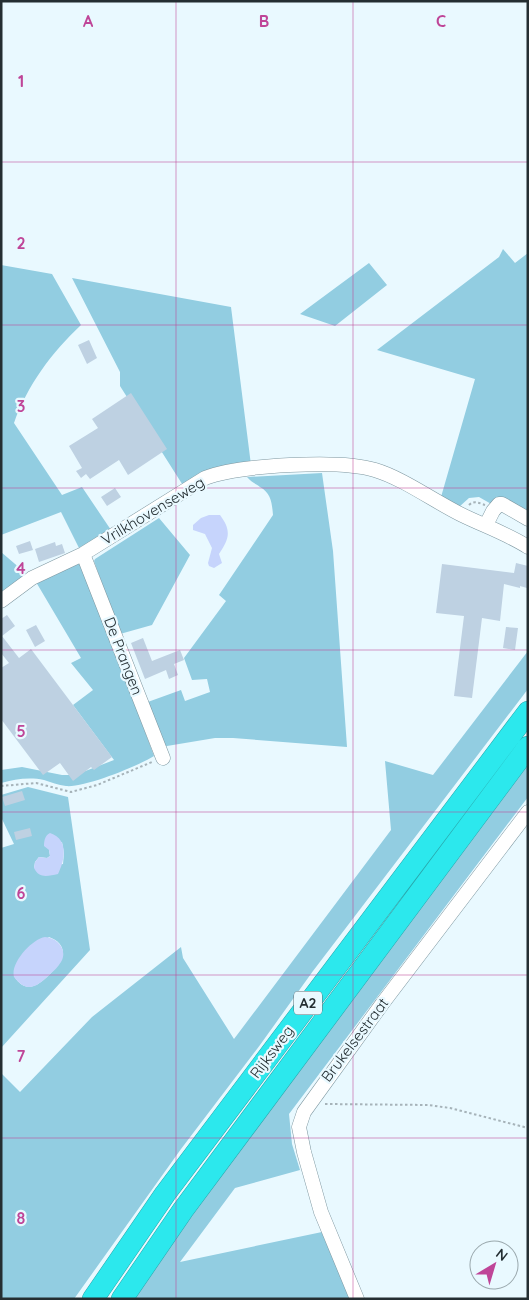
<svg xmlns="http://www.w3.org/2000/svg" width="529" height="1300" viewBox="0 0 529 1300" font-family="Quicksand,sans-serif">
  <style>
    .green { fill: #92cde1; fill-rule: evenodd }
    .water { fill: #c6d4fc }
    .building { fill: #bed1e2 }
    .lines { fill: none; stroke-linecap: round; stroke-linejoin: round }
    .minor-casing { stroke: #7e97a0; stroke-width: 15 }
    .highway-casing { stroke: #29a7ac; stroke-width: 22 }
    .path { stroke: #a6b3b9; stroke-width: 2; stroke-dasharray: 2.5 2.5; stroke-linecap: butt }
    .minor { stroke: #fff; stroke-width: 14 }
    .highway { stroke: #2ce8ed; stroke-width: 21 }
    .grid { fill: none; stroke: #bf4598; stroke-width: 1; stroke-opacity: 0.55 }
    .labels { text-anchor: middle; stroke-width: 4.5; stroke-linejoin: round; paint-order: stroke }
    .shield { fill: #e9f9ff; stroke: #5f6b70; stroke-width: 1 }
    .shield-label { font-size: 14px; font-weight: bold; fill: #242e32 }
    .street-label { font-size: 15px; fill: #242e32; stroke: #e9f9ff }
    .grid-label { font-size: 16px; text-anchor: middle; font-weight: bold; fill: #bf4598; stroke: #e9f9ff; stroke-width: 4.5; stroke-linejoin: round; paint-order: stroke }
  </style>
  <rect width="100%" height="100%" fill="#e9f9ff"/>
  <path class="green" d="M503 249 515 263 528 253V525L479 497 469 498 459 507 441 497 475 379 377 350 499 257Z
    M369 263 387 285 335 326 300 314Z
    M1 265 52 274 81 325C52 352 27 386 14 423L62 495 82 487 111 530 79 548 61 512 1 535Z
    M72 278 231 307 251 465 184 487 120 386V372Z
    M322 473 333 551 347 747 233 738H215L161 747 145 703 181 690 185 701 210 692 207 679 192 680 184 658 226 601 219 595 273 515C272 503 271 493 260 487 255 483 251 482 247 477Z
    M159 518 190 555 152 625 120 634 94 561 95 559Z
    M1 552 28 575 1 593Z
    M81 558 154 756C138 766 84 788 66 786 58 785 51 782 44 780 30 777 15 779 1 783V770L22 767 62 775H75L114 760 73 705 93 690 71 663 81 658 36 582Z
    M528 651V689L313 971 260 1045 181 1149 74 1299H1V1073L20 1092 92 1017 181 947 183 958 234 1039 391 830 385 761 433 775Z
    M528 764V797L289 1114 292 1144 300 1170 235 1188 180 1262 322 1232 350 1299H128Z
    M28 787 68 797 90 950 1 1048V848L14 844 1 817V795ZM62 842 64 853 63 864 34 868 35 862 39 857 47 858 50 856 49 850ZM49 937C70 945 64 960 51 973 41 983 28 995 16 979 6 965 38 945 49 937Z"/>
  <path class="water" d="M209 515H220C232 531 229 539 219 554L222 563 214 568 209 566 208 563 212 548 205 534 193 530V525L201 518Z
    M50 833C69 839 65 860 58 874 48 876 39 879 34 868L35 862 39 857 47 858 50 856 49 850 44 846C44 841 45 835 50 833Z
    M45 937C58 938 68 950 61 962 58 967 54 971 50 974 37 987 27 994 14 977 10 963 32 939 45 937Z"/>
  <path class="building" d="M89 340 97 358 87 364 78 345Z
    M131 393 167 449 128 475 119 460 90 479 86 474 81 478 76 471 82 468 69 446 98 428 92 419Z
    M115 488 121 497 107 506 101 497Z
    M30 541 33 550 19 554 16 546Z
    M55 542 56 546 62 544 65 553 39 562 35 549Z
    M516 563 528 566 527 588 520 586V588L504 584 500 621 482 618 472 698 454 696 464 616 436 613 442 564 514 573Z
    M7 615 15 626 2 636 19 658 31 649 112 757 94 770 91 767 73 781 60 763 43 775 1 719V668L9 663 1 653V619Z
    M36 625 45 641 35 647 26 630Z
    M506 627 518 628 515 650 503 648Z
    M143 638 152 661 180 650 184 660 174 664 178 675 169 679 166 670 145 679 131 643Z
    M22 791 25 800 5 806 2 797Z
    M30 828 32 836 16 840 14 832Z"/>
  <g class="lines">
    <defs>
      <path id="minor" d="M486 525 493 511 499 504H502L528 519
        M83 554 163 758
        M1 601 32 578 83 554 205 478C239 465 340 459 375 470 402 478 434 501 460 514 482 525 506 533 528 547
        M357 1299 321 1212 304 1152 299 1127 304 1112 382 1004 528 812"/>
      <path id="highway" d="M93 1299 165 1194 528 712
        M122 1299 183 1210 528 747"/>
    </defs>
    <use href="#minor" class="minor-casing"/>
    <use href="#highway" class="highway-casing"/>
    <path class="path" d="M469 505C474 500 479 503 485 505
      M1 786 36 783 71 792 97 785 152 762
      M325 1104 428 1105 450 1108 528 1128"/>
    <use href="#minor" class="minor"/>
    <use href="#highway" class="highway"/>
  </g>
  <path class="grid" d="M176 1V1299M353 1V1299M1 162H528M1 325H528M1 488H528M1 650H528M1 812H528M1 975H528M1 1138H528"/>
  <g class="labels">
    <rect class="shield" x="294" y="991.5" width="28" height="23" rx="4"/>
    <g class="shield-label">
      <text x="308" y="1008">A2</text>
    </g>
    <g class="street-label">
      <text transform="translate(153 511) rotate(-31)" y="5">Vrilkhovenseweg</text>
      <text transform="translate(123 656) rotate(69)" y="5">De Prangen</text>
      <text transform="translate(355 1040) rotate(-53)" y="5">Brukelsestraat</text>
      <text transform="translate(272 1052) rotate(-53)" y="5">Rijksweg</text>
    </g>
  </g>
  <g class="grid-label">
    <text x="88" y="27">A</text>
    <text x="264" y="27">B</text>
    <text x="441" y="27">C</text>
    <text x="21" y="87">1</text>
    <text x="21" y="249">2</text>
    <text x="21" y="412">3</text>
    <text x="21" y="574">4</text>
    <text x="21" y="737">5</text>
    <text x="21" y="899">6</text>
    <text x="21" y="1062">7</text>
    <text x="21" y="1224">8</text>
  </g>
  <rect width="529" height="1300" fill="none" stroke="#242e32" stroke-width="5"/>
  <g transform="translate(494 1265) rotate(38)"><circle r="24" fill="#e9f9ff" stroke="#9aa8ad"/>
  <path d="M0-4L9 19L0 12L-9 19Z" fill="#bf4598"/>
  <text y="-8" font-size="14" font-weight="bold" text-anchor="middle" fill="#242e32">N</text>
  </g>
</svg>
